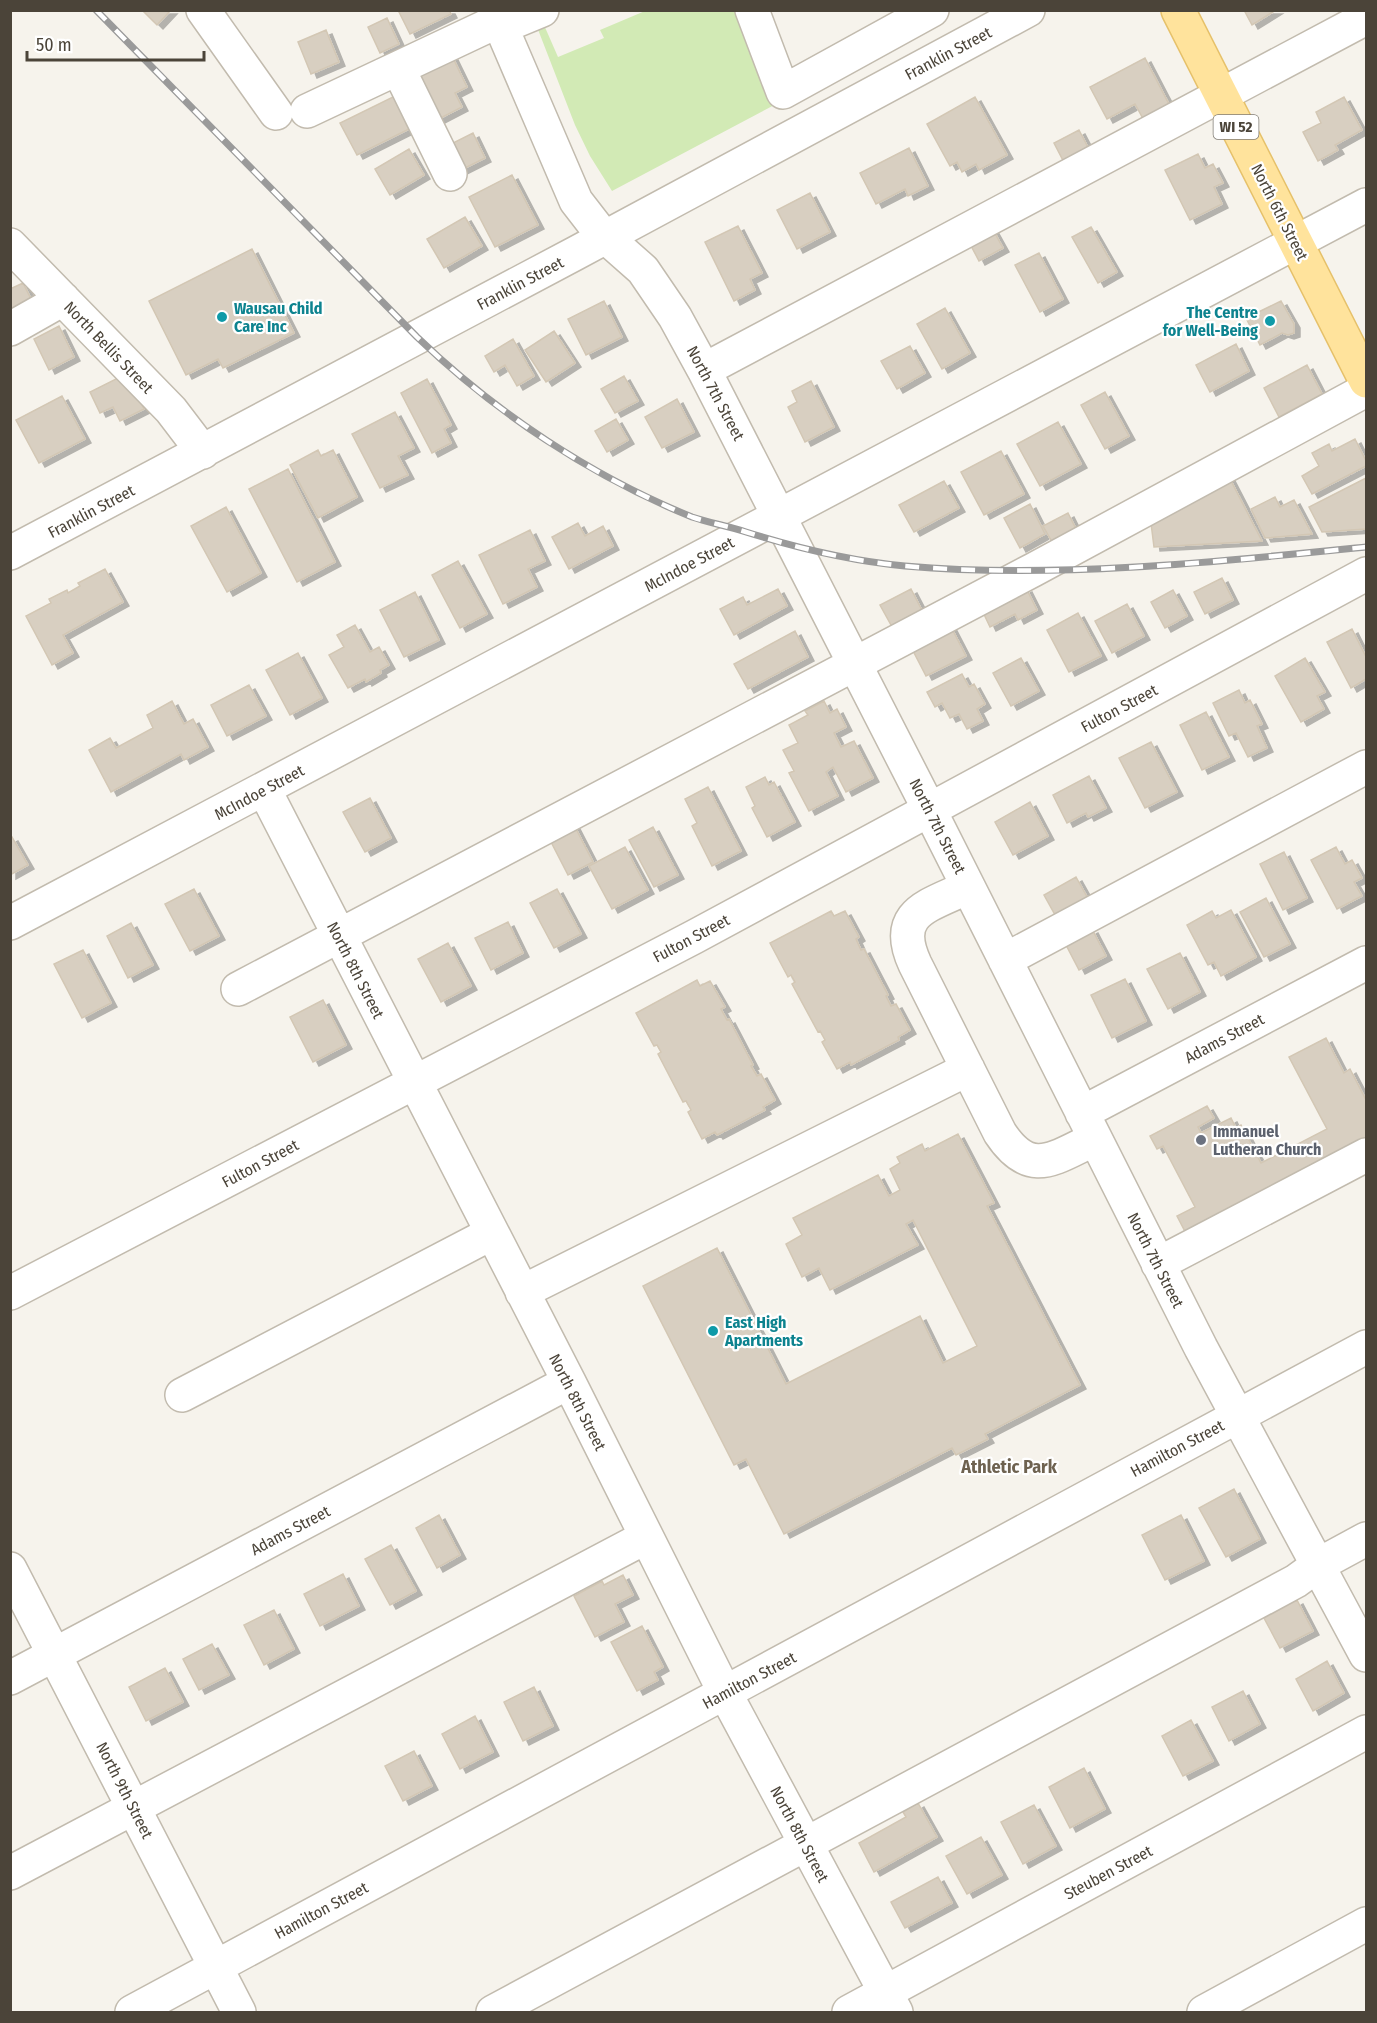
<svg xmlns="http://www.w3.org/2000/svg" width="1377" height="2023" viewBox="0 0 1377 2023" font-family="'Fira Sans Condensed',sans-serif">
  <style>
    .green { fill: #d2eab5 }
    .building { fill: #d8cfc1; stroke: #d3c7b4; stroke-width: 1.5; filter: url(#shadow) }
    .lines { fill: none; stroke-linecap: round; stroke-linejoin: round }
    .minor-casing { stroke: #c2bbae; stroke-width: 36 }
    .major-casing { stroke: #e6c16a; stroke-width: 36 }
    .minor { stroke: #fff; stroke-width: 33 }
    .major { stroke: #ffe39c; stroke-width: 33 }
    .rail-casing { stroke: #9a9a9a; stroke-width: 7 }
    .rail { stroke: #fff; stroke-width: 4.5; stroke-dasharray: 14; stroke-linecap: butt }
    .culture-dot { fill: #0f9aa8; stroke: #fff; stroke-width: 2 }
    .worship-dot { fill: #6b7280; stroke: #fff; stroke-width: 2 }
    .labels { text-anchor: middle; stroke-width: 4.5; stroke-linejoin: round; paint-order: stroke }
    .shield { fill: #fff; stroke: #817c74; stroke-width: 1.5 }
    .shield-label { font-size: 15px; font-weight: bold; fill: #4b4439 }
    .street-label { font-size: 16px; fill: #4b4439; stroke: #fff }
    .culture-label { font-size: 16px; font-weight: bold; fill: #0d838f; stroke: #fff; text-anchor: start }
    .worship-label { font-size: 16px; font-weight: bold; fill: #5b616d; stroke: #fff; text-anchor: start }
    .neighbourhood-label { font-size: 18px; font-weight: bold; fill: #6e6250; stroke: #fff }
  </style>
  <defs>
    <filter id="shadow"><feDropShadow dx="6" dy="4" stdDeviation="0" flood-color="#0004"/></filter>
  </defs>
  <rect width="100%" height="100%" fill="#f6f3ec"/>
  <path class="green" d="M645 11H742L780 102 612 191 590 156 575 125 537 27 544 25 558 57 604 38 600 30Z"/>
  <path class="building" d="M142 10H171L157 25Z
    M398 10H449L451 14 410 34Z
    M1244 10H1276L1252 25Z
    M387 18 399 44 380 53 368 27Z
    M326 30 339 62 311 74 298 42Z
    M452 56 467 87 455 93 462 107 433 122 411 75Z
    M1145 58 1173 112 1147 126 1135 104 1107 119 1090 87Z
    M395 96 411 128 357 155 340 123Z
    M975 97 1007 155 979 170 976 164 962 172 957 162 950 166 927 124Z
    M1344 97 1362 130 1335 145 1338 150 1318 161 1303 132 1321 123 1316 112Z
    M1079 130 1093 157 1068 170 1054 143Z
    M473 133 485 158 461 170 449 145Z
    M909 148 928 186 908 196 905 189 876 204 860 173Z
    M409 149 424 175 390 195 375 169Z
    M1198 154 1205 168 1213 164 1223 183 1214 187 1222 204 1190 220 1165 170Z
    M512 175 538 225 495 247 469 197Z
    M810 193 830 232 797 249 777 210Z
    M465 217 482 246 444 268 427 239Z
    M738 226 762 273 750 279 755 290 734 301 705 242Z
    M1091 227 1117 272 1098 283 1072 237Z
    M992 228 1003 248 979 261 968 240Z
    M252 249 294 333 223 368 218 359 186 375 149 301Z
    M1039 253 1063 299 1040 312 1015 265Z
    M23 283 35 307 10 320V289Z
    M604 301 622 337 586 355 568 319Z
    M1281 301 1294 324V333L1288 335 1282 333 1260 345 1246 318Z
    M945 308 970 353 942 369 917 324Z
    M59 326 74 357 49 370 34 339Z
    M554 331 575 363 546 382 525 350Z
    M513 339 534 376 517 386 505 365 494 372 485 356Z
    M1236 344 1249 371 1210 392 1196 365Z
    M910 346 925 373 897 389 881 361Z
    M1307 365 1322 394 1279 417 1264 388Z
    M126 374 144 409 120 421 113 407 100 413 90 392Z
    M624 376 638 401 615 413 601 389Z
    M427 379 451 425 444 429 451 443 432 453 401 393Z
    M811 381 834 427 805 442 788 407 797 402 792 391Z
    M1105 392 1129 436 1105 449 1081 405Z
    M62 396 85 439 39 463 16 420Z
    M677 399 694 432 662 448 645 417Z
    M395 412 414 448 398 456 408 475 380 488 352 434Z
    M616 419 628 440 607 452 595 431Z
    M1058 422 1081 464 1040 486 1017 444Z
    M1355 439 1366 461V466L1312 494 1302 476 1319 466 1312 453 1329 444 1332 451Z
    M318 450 321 456 333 450 357 497 318 518 290 465Z
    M1001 451 1024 494 984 515 961 472Z
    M288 469 335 562 297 582 249 489Z
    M1228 475 1262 541 1154 547 1150 515Z
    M1366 478V529L1322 532 1309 507Z
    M944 481 959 508 914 532 899 505Z
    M1275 497 1280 507 1294 500 1312 534 1265 538 1251 509Z
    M1030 504 1045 534 1020 548 1004 518Z
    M226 507 261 573 227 592 191 526Z
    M1068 513 1079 535 1055 547 1043 526Z
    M578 523 585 536 603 526 613 546 569 569 552 537Z
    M530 530 545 561 528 569 537 587 503 604 479 555Z
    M458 561 487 614 460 628 432 575Z
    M105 569 123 602 63 635 73 653 52 665 26 616 51 603 49 599 67 590 68 593 80 586 78 583Z
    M1222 578 1233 600 1205 614 1194 592Z
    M1026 588 1037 610 1018 620 1015 614 990 627 982 610Z
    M778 589 787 606 734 635 720 609 743 597 747 605Z
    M911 589 926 618 896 634 880 605Z
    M1173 590 1187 616 1165 628 1151 602Z
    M415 592 439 640 404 657 380 610Z
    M1127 604 1144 636 1112 653 1095 621Z
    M1078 613 1101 656 1069 672 1047 630Z
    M949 623 966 656 926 676 909 643Z
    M355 625 370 652 379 647 389 665 380 670 381 673 366 682 365 679 348 688 329 655 344 647 337 635Z
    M1352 629 1366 657V679L1351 688 1327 642Z
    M795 631 808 657 748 689 734 664Z
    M298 653 322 698 290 715 266 670Z
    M1021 658 1039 691 1011 706 993 673Z
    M1305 658 1325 692 1317 696 1324 709 1301 722 1275 676Z
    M962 674 969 687 974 684 985 704 977 709 983 721 967 729 959 714 950 718 942 703 935 707 927 692Z
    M249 685 266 716 227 736 211 705Z
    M1239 690 1245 703 1250 700 1262 724 1257 726 1267 748 1248 757 1236 733 1229 736 1213 703Z
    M172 701 184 724 193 719 208 747 184 760 181 754 111 792 89 750 110 738 116 748 153 728 147 715Z
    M824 701 830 713 837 709 846 727 834 733 841 747 854 741 873 778 846 792 833 767 826 772 838 796 809 811 789 773 794 771 783 750 798 743 789 725 808 715 805 711Z
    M1206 712 1229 757 1202 770 1180 725Z
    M1151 742 1177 792 1145 808 1119 758Z
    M1089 776 1106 808 1088 817 1086 813 1067 823 1053 795Z
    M765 777 769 785 774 782 795 822 767 837 752 808 755 806 746 787Z
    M708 787 741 851 712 866 692 826 697 823 685 799Z
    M370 798 391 838 365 852 343 812Z
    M1030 802 1048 836 1013 855 995 822Z
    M574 825 593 862 568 875 549 838Z
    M653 827 678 875 654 887 629 840Z
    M12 837 28 865 10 875V838Z
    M625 847 648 890 612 909 589 866Z
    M1336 847 1345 864 1352 860 1362 878 1354 882 1362 896 1337 909 1311 860Z
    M1284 852 1307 898 1283 910 1260 864Z
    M1076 877 1091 904 1059 922 1044 895Z
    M194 889 219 936 190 951 165 904Z
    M557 889 581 934 554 948 530 903Z
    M1266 898 1290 944 1264 957 1240 912Z
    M1231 910 1256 957 1221 976 1214 962 1208 965 1187 925 1212 911 1216 918Z
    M831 911 834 916 845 911 859 937 856 939 861 950 864 949 888 995 886 996 891 1006 896 1004 910 1030 898 1037 899 1040 851 1065 850 1062 837 1069 822 1042 825 1040 820 1031 818 1032 792 984 795 982 791 975 788 977 770 943Z
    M508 922 523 953 491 970 475 938Z
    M131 923 153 965 128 978 107 936Z
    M1092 929 1106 956 1079 970 1065 943Z
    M448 943 471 986 441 1002 418 959Z
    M83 950 111 1003 82 1018 54 964Z
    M1180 953 1200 992 1168 1009 1147 969Z
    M1125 979 1146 1021 1112 1038 1091 995Z
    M697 980 700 986 710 981 725 1007 721 1009 727 1020 729 1019 753 1065 751 1066 757 1076 761 1074 775 1100 763 1107 765 1110 717 1135 715 1132 702 1139 688 1112 691 1110 686 1101 683 1102 658 1054 661 1052 657 1045 654 1046 636 1013Z
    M323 1000 346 1045 313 1062 290 1017Z
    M1326 1038 1344 1073 1350 1069 1366 1100V1144L1191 1243 1177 1216 1195 1207 1163 1146 1157 1149 1150 1136 1207 1106 1214 1118 1198 1127 1201 1133 1231 1118 1236 1128 1241 1125 1261 1163 1327 1129 1289 1057Z
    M958 1134 994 1203 987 1206 1080 1385 985 1434 988 1439 956 1455 952 1448 784 1534 746 1459 734 1465 643 1286 717 1248 786 1384 920 1316 943 1363 977 1346 913 1220 906 1224 918 1245 830 1290 819 1268 802 1277 786 1244 802 1235 793 1218 878 1175 889 1196 900 1190 890 1169 900 1163 897 1157 922 1144 925 1151Z
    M1234 1489 1260 1539 1226 1557 1199 1508Z
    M439 1515 460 1555 437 1568 416 1528Z
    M1181 1515 1204 1561 1165 1580 1142 1535Z
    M391 1545 416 1591 390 1605 365 1559Z
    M343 1574 359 1606 320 1626 304 1594Z
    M623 1575 633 1595 615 1604 624 1622 595 1637 574 1596 602 1581 604 1585Z
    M1297 1600 1313 1631 1280 1648 1264 1618Z
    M274 1610 294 1649 264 1665 244 1625Z
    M642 1626 663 1667 654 1672 658 1680 637 1691 611 1642Z
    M212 1644 229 1675 199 1690 183 1659Z
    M1327 1661 1344 1693 1313 1711 1296 1679Z
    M165 1668 183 1702 146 1721 129 1687Z
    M534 1687 553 1726 523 1741 504 1702Z
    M1243 1691 1260 1724 1229 1741 1212 1707Z
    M475 1716 493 1752 460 1769 442 1734Z
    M1191 1720 1213 1761 1183 1776 1162 1736Z
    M414 1751 432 1786 403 1801 385 1766Z
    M1084 1768 1105 1809 1070 1828 1049 1787Z
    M918 1803 937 1837 874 1872 859 1843 906 1817 903 1812Z
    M1034 1805 1056 1846 1023 1864 1001 1822Z
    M981 1837 1002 1875 967 1894 946 1856Z
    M938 1877 952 1903 905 1928 891 1902Z"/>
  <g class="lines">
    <defs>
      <path id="minor" d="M203 10 276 113
        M494 10 576 201 600 232 643 270 675 317 704 370 930 811 1201 1348 1366 1655
        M752 10 783 92 932 10
        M501 27 542 10
        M398 68 450 174
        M307 111 498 21
        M10 245 171 410 203 452
        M10 329 63 299
        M704 370 1366 18
        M10 553 576 253 1028 10
        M264 789 569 1382 725 1693 896 2012
        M968 887C929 906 891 912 915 964L1000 1133C1031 1180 1055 1157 1095 1139
        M10 923 1366 205
        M1005 960 1366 767
        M238 989 1033 570 1366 390
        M1082 1113 1366 963
        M1158 1264 1366 1155
        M522 1292 968 1069
        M10 1293 694 937 1366 574
        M182 1395 492 1233
        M10 1569 239 2012
        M10 1678 569 1382
        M10 1873 646 1537
        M132 2012 1366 1347
        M493 2012 1296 1581 1318 1565 1366 1539
        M849 2012 1366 1732
        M1204 2012 1366 1924"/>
      <path id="major" d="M1178 10 1366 381"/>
    </defs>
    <use href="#minor" class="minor-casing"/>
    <use href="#major" class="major-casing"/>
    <use href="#minor" class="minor"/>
    <use href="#major" class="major"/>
    <defs>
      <path id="rail" d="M96 10 417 337C496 413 591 476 692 517 710 523 728 526 746 532 797 548 851 561 905 566 1055 579 1217 562 1366 547"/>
    </defs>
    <use href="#rail" class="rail-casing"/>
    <use href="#rail" class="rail"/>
  </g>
  <g class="culture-dot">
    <circle cx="222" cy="317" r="6"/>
    <circle cx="1270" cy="321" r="6"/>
    <circle cx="713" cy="1331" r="6"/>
  </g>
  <circle class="worship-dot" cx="1201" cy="1140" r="6"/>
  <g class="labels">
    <rect class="shield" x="1213.5" y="115" width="45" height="24" rx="4.5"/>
    <g class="shield-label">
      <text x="1236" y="132">WI 52</text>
    </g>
    <g class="street-label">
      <text transform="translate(948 53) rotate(-28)" y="6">Franklin Street</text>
      <text transform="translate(1280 212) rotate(63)" y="6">North 6th Street</text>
      <text transform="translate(520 283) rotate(-28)" y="6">Franklin Street</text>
      <text transform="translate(109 347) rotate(46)" y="6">North Bellis Street</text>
      <text transform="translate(716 393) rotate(62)" y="6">North 7th Street</text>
      <text transform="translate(91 511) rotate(-28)" y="6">Franklin Street</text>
      <text transform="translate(689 564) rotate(-28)" y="6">McIndoe Street</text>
      <text transform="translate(1119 708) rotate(-28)" y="6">Fulton Street</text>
      <text transform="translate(259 792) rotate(-28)" y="6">McIndoe Street</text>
      <text transform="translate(938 826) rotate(63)" y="6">North 7th Street</text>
      <text transform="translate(691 938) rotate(-28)" y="6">Fulton Street</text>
      <text transform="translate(356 970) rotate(63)" y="6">North 8th Street</text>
      <text transform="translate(1224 1038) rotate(-28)" y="6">Adams Street</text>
      <text transform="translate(260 1163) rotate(-28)" y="6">Fulton Street</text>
      <text transform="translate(1156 1260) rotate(63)" y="6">North 7th Street</text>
      <text transform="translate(578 1402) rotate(63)" y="6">North 8th Street</text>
      <text transform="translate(1177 1448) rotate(-28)" y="6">Hamilton Street</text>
      <text transform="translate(290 1530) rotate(-28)" y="6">Adams Street</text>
      <text transform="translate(749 1680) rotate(-28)" y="6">Hamilton Street</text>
      <text transform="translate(125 1790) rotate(63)" y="6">North 9th Street</text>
      <text transform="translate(800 1834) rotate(62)" y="6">North 8th Street</text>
      <text transform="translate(1108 1872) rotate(-28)" y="6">Steuben Street</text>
      <text transform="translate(321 1910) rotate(-28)" y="6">Hamilton Street</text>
    </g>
    <g class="culture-label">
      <text x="234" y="314">Wausau Child<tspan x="234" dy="18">Care Inc</tspan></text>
      <text x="1258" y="318" text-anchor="end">The Centre<tspan x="1258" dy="18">for Well-Being</tspan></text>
      <text x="725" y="1328">East High<tspan x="725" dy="18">Apartments</tspan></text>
    </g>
    <g class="worship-label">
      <text x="1213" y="1137">Immanuel<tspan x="1213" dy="18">Lutheran Church</tspan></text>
    </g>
    <g class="neighbourhood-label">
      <text x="1009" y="1473">Athletic Park</text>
    </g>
  </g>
  <rect width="1377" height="2023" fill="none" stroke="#4b4439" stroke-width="24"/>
  <path d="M27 51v9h177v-9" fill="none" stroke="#4b4439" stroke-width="3"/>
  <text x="36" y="51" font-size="18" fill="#4b4439" stroke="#ffffff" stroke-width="4.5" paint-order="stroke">50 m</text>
</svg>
